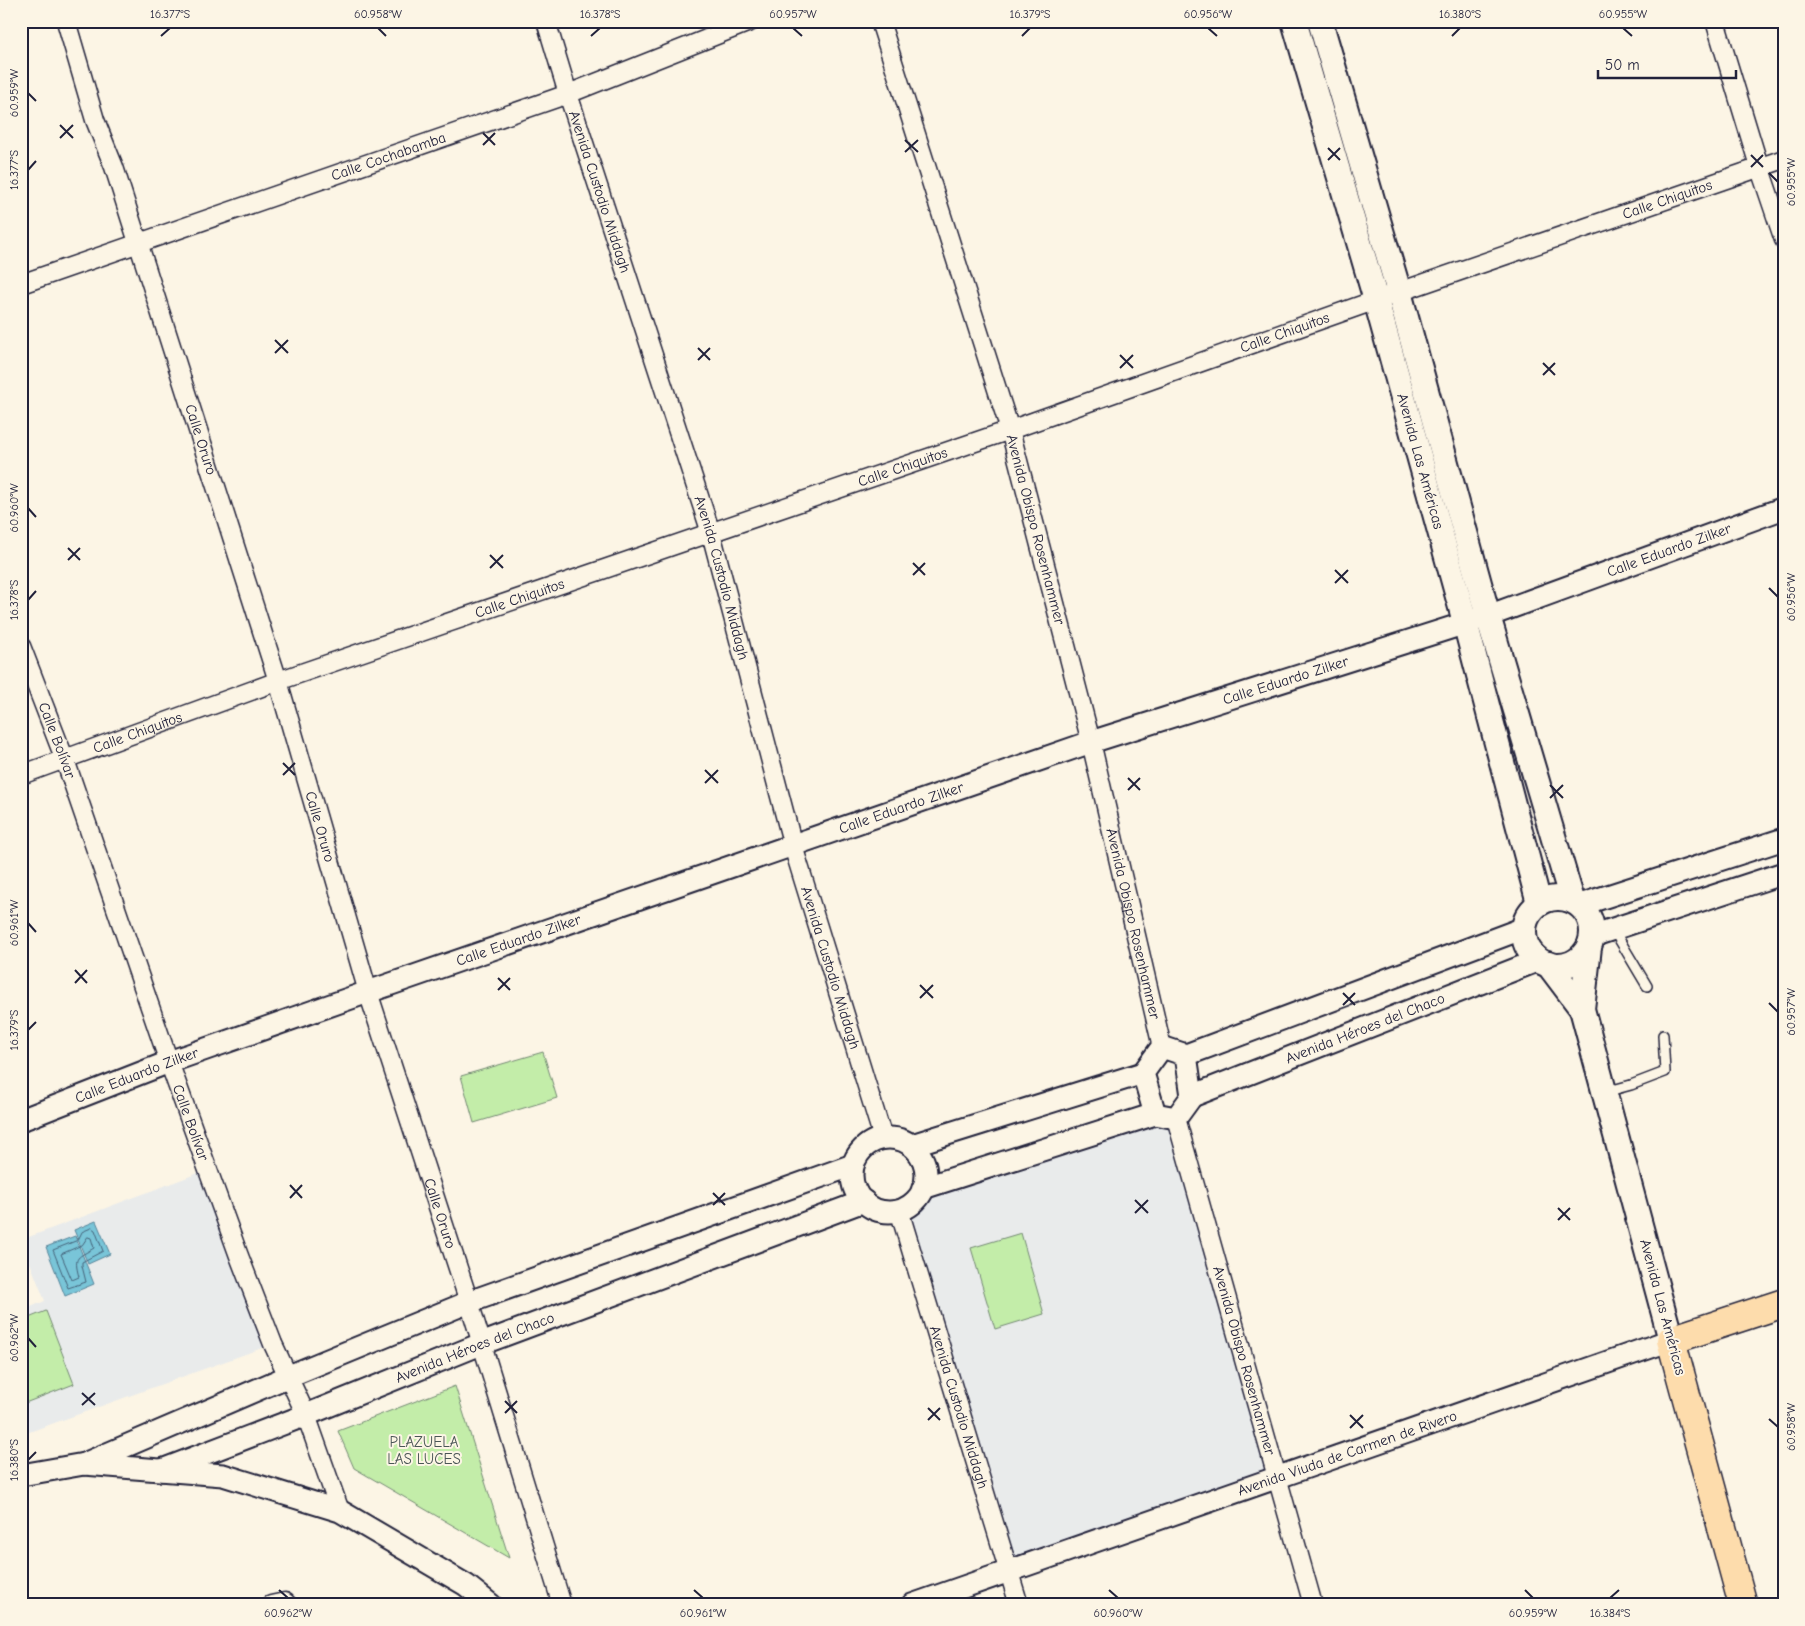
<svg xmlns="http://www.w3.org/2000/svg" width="1805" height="1626" viewBox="0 0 1805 1626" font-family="'Comic Neue',sans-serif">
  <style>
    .built { fill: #e9ebeb }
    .green { fill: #c3eda9; stroke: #728872 }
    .water { fill: #79c5d8; stroke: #568499 }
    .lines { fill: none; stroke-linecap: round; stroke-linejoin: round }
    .shore { stroke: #45637a; stroke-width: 1 }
    .service-casing { stroke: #22223b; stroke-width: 12 }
    .minor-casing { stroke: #22223b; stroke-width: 21 }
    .tertiary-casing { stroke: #22223b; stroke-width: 25 }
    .secondary-casing { stroke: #22223b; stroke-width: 28 }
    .trunk-casing { stroke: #22223b; stroke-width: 31 }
    .service { stroke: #fcf5e5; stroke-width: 9 }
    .minor { stroke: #fcf5e5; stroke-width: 18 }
    .tertiary { stroke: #fcf5e5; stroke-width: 21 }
    .secondary { stroke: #fcf5e5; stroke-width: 24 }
    .trunk { stroke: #fddcac; stroke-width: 28 }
    .ticks { fill: none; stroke: #22223b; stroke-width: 2 }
    .labels { text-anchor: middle; stroke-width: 4; stroke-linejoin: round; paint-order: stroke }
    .street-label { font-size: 15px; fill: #22223b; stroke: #fcf5e5 }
    .park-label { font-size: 15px; fill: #4a5556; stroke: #fcf5e5 }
    .neatline { fill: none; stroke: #22223b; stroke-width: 2 }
    .ticks-label { font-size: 12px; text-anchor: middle; fill: #22223b }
  </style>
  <rect width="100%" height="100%" fill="#fcf5e5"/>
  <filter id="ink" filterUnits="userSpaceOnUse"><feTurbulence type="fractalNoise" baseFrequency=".02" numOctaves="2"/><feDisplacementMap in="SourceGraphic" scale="10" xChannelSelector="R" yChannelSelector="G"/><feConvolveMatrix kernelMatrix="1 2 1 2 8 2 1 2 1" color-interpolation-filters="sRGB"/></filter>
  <g filter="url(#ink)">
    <path class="built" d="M1176 1118 1277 1478 1009 1571 899 1210 909 1206 917 1198 923 1188Z
      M209 1169 273 1344 21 1435V1311L45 1301 21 1240Z"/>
    <path class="green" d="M543 1052 557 1098 474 1123 461 1076Z
      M1021 1233 1044 1314 995 1329 971 1248Z
      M46 1311 74 1384 25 1403 21 1393V1321Z
      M455 1386 509 1558 354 1468 338 1431Z"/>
    <path class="water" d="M96 1221 110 1254 88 1264 74 1230Z
      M75 1236 94 1284 65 1296 46 1247Z"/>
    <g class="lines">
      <path class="shore" d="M92 1228 95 1230 103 1251 82 1262V1266L86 1282 68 1288 53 1250 78 1240 82 1232Z
        M88 1237 91 1238 94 1248C78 1258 73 1255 79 1277L72 1280 61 1254 82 1245Z"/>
      <defs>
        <path id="service" d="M1613 929 1647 986
          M1605 1092 1631 1085 1665 1072 1663 1035"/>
        <g id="minor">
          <path id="s1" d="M66 21 95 120 114 167 278 681 368 992 469 1302 562 1605"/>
          <path id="s2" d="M546 21 568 94 711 533 793 846 883 1138"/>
          <path id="s3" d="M880 21 1010 430 1091 742 1162 1047"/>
          <path d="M1715 21 1759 166 1784 240"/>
          <path id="s4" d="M21 284 568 94 752 21"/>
          <path id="s5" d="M21 646 65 760 169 1062 239 1256 273 1344 306 1415 340 1511"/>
          <path id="s6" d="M21 775 278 681 1010 430 1376 300 1784 159"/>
          <path id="s7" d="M1176 1118 1313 1605"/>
          <path id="s8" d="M899 1210 1019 1605"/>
          <path d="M271 1605 285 1602 288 1605"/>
        </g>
        <g id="tertiary">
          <path d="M1580 905 1784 839"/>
          <path d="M1592 936 1784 873"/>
          <path d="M1162 1047 1186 1055 1192 1096 1176 1118 1155 1114 1143 1073Z"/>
          <path d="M1186 1055 1524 928"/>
          <path id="s9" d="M1192 1096 1539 960"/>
          <path id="s10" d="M21 1120 169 1062 368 992 1091 742 1488 616 1784 508"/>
          <circle cx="889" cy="1175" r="37"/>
          <path d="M912 1145 1143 1073"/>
          <path d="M923 1188 1155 1114"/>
          <path d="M84 1464 289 1376 469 1302 853 1165"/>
          <path id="s11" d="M162 1470 306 1415 481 1344 864 1201"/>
          <path d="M21 1475 84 1464 223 1475 340 1511 466 1585 491 1605"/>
          <path id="s12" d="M912 1605 1671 1340"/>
        </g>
        <g id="secondary">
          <path id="s13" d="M1294 21 1376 300 1465 622 1539 903"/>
          <path d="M1320 21 1399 292 1488 616 1572 900"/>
          <circle cx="1558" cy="932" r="34"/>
          <path d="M1589 947 1582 1009 1671 1340"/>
          <path d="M1548 964 1582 1009"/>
        </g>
        <path id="trunk" d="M1743 1605 1671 1340 1784 1303"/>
      </defs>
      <use href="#service" class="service-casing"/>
      <use href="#minor" class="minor-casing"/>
      <use href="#tertiary" class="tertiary-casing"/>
      <use href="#secondary" class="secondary-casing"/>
      <use href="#trunk" class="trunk-casing"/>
      <use href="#service" class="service"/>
      <use href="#minor" class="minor"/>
      <use href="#tertiary" class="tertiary"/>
      <use href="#secondary" class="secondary"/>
      <use href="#trunk" class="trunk"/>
    </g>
  </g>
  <path class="ticks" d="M378 28 386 36M793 28 802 36M1208 28 1217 36M1623 28 1632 36M161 36 170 28M591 36 600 28M1022 36 1030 28M1452 36 1460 28M28 93 36 101M60 125 73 138M483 133 495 145M60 138 73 125M905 140 918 152M483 145 495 133M1328 148 1340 160M905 152 918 140M1751 155 1763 167M1328 160 1340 148M1751 167 1763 155M28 170 36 161M1769 173 1778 182M275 340 288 353M698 348 710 360M275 353 288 340M1120 355 1133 368M698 360 710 348M1543 363 1555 375M1120 368 1133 355M1543 375 1555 363M28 508 36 517M68 548 80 560M490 555 503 568M68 560 80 548M913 563 925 575M490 568 503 555M1335 570 1348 583M913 575 925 563M1335 583 1348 570M1769 588 1778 597M28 600 36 591M283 763 295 775M705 770 718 783M283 775 295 763M1128 778 1140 790M705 783 718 770M1550 785 1563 798M1128 790 1140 778M1550 798 1563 785M28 923 36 932M75 970 87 983M498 978 510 990M75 983 87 970M920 985 933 998M498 990 510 978M1343 993 1355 1005M920 998 933 985M1769 1003 1778 1012M1343 1005 1355 993M28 1030 36 1022M290 1185 302 1198M713 1193 725 1205M290 1198 302 1185M1135 1200 1148 1213M713 1205 725 1193M1558 1208 1570 1220M1135 1213 1148 1200M1558 1220 1570 1208M28 1338 36 1347M82 1393 95 1405M505 1401 517 1413M82 1405 95 1393M928 1408 940 1420M505 1413 517 1401M1350 1415 1363 1428M1769 1419 1778 1427M928 1420 940 1408M1350 1428 1363 1415M28 1460 36 1452M279 1590 288 1598M694 1590 703 1598M1109 1590 1118 1598M1525 1590 1533 1598M1610 1598 1619 1590"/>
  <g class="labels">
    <g class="street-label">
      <text dy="5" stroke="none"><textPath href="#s4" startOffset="389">Calle Cochabamba</textPath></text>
      <text dy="5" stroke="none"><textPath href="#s2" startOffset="179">Avenida Custodio Middagh</textPath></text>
      <text dy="5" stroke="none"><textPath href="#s6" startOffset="1744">Calle Chiquitos</textPath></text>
      <text dy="5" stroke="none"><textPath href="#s6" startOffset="1339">Calle Chiquitos</textPath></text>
      <text dy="5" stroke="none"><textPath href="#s1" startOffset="440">Calle Oruro</textPath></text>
      <text dy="5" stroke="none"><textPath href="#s13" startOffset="458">Avenida Las Américas</textPath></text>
      <text dy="5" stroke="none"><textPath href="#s6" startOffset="934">Calle Chiquitos</textPath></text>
      <text dy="5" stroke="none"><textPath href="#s3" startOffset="532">Avenida Obispo Rosenhammer</textPath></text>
      <text dy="5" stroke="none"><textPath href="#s10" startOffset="1744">Calle Eduardo Zilker</textPath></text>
      <text dy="5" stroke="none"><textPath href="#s2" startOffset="584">Avenida Custodio Middagh</textPath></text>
      <text dy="5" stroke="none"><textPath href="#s6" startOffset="529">Calle Chiquitos</textPath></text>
      <text dy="5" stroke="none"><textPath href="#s10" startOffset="1339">Calle Eduardo Zilker</textPath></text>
      <text dy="5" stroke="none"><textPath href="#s6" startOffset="124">Calle Chiquitos</textPath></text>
      <text dy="5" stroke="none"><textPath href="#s5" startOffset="101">Calle Bolívar</textPath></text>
      <text dy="5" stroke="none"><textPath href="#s10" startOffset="934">Calle Eduardo Zilker</textPath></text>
      <text dy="5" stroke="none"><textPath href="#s1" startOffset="845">Calle Oruro</textPath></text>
      <text dy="5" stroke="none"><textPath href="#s3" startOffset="938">Avenida Obispo Rosenhammer</textPath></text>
      <text dy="5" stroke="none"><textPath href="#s10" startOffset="529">Calle Eduardo Zilker</textPath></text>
      <text dy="5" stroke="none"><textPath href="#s2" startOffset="989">Avenida Custodio Middagh</textPath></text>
      <text dy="5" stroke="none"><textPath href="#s9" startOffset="186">Avenida Héroes del Chaco</textPath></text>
      <text dy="5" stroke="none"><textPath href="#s10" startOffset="124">Calle Eduardo Zilker</textPath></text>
      <text dy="5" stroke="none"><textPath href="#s5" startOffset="506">Calle Bolívar</textPath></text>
      <text dy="5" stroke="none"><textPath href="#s1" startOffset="1250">Calle Oruro</textPath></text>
      <text transform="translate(1663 1307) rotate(75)" y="5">Avenida Las Américas</text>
      <text dy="5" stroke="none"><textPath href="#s11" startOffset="336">Avenida Héroes del Chaco</textPath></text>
      <text dy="5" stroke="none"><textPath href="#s7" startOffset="252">Avenida Obispo Rosenhammer</textPath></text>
      <text dy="5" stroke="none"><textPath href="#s8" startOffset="206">Avenida Custodio Middagh</textPath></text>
      <text dy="5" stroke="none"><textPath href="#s12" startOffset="461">Avenida Viuda de Carmen de Rivero</textPath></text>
    </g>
    <g class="park-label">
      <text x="424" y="1447">PLAZUELA<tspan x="424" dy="17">LAS LUCES</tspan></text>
    </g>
  </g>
  <rect width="1805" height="1626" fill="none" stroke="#fcf5e5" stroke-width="55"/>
  <path d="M1598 70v8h138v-8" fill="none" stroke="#22223b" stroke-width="2.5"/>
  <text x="1605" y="70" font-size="15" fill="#22223b" stroke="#fcf5e5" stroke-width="4" paint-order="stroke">50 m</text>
  <rect x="28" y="28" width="1750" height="1570" class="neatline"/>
  <g class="ticks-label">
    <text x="170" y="18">16.377°S</text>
    <text x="378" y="18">60.958°W</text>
    <text x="600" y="18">16.378°S</text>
    <text x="793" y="18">60.957°W</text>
    <text x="1030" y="18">16.379°S</text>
    <text x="1208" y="18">60.956°W</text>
    <text x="1460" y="18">16.380°S</text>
    <text x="1623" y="18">60.955°W</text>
    <text transform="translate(14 93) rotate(-90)" y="4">60.959°W</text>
    <text transform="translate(14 170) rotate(-90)" y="4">16.377°S</text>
    <text transform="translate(1791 182) rotate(-90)" y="4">60.955°W</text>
    <text transform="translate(14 508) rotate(-90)" y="4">60.960°W</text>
    <text transform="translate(1791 597) rotate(-90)" y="4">60.956°W</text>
    <text transform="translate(14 600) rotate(-90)" y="4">16.378°S</text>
    <text transform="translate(14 923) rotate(-90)" y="4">60.961°W</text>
    <text transform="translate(1791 1012) rotate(-90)" y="4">60.957°W</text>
    <text transform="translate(14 1030) rotate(-90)" y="4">16.379°S</text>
    <text transform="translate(14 1338) rotate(-90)" y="4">60.962°W</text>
    <text transform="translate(1791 1427) rotate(-90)" y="4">60.958°W</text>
    <text transform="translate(14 1460) rotate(-90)" y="4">16.380°S</text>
    <text x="288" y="1617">60.962°W</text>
    <text x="703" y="1617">60.961°W</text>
    <text x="1118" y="1617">60.960°W</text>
    <text x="1533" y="1617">60.959°W</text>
    <text x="1610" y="1617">16.384°S</text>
  </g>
</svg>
